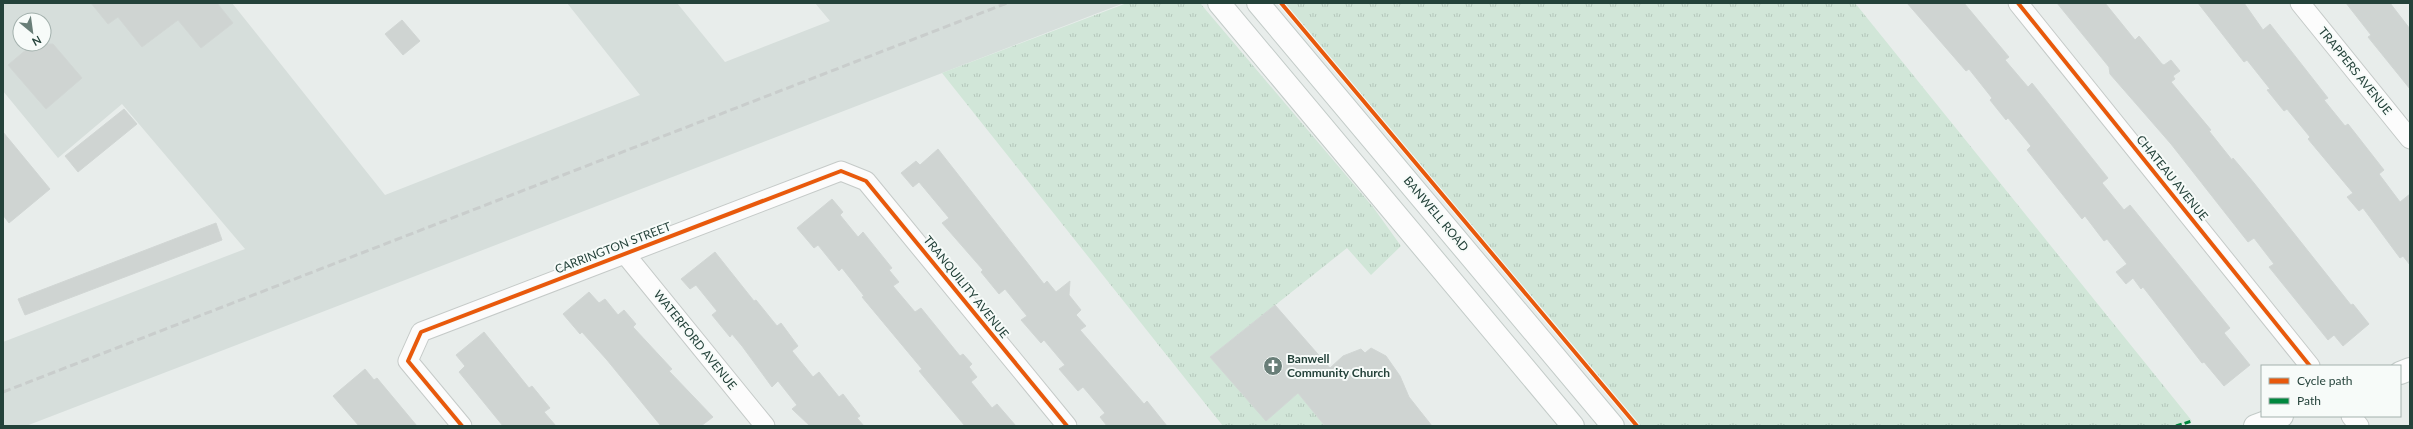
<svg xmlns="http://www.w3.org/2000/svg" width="2413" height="429" viewBox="0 0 2413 429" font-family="Lato,sans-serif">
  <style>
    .built { fill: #d6dedb; fill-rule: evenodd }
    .grass { fill: url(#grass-tufts) }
    .building { fill: #cfd4d2; stroke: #d1d6d4 }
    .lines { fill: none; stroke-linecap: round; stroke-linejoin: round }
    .minor-casing { stroke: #c5cac8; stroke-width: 21 }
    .secondary-casing { stroke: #c3cbc8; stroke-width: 24 }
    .minor { stroke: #fcfcfc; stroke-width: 19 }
    .secondary { stroke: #fcfcfc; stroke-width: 22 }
    .rail { stroke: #c9cdcc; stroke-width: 3; stroke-dasharray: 8 4; stroke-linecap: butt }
    .quiet { stroke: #00873e; stroke-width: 3; stroke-dasharray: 6 3; stroke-linecap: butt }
    .cycleway-casing { stroke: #f7fbf9; stroke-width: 6 }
    .cycleway { stroke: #e8590c; stroke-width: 4 }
    .labels { text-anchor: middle; stroke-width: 4; stroke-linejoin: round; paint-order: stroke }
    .street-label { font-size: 12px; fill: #24423a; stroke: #f7fbf9 }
    .poi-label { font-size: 12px; font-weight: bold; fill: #24423a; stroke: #f7fbf9; text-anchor: start }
  </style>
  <defs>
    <pattern id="grass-tufts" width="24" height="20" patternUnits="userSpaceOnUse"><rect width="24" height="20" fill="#d1e6d8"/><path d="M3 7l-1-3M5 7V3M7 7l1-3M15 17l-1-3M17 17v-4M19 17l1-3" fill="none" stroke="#b3c6ba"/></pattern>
  </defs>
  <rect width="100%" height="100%" fill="#e8edeb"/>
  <path class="built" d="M3 3H232L385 195 640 95 567 3H677L725 62 830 21 815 3H1124L26 426H3V342L245 249 122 104 58 158 3 91ZM20 20H44V44H20Z"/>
  <path class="grass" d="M1127 3H1200L1373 207 1401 246 1371 275 1347 248 1210 357 1266 420 1298 393 1325 426H1223L942 73Z
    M1281 3H1855L2192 421 2176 426H1637Z"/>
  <path class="building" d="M91 3H217L233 23 201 48 178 20 142 47 118 17 108 24Z
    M1907 3H1964L2009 57 2005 60 2028 87 2032 83 2108 178 2102 183 2124 210 2130 205 2230 328 2224 333 2250 365 2224 386 2204 362 2202 363 2143 287 2141 289 2133 278 2126 284 2116 272 2127 264 2107 239 2104 241 2085 216 2082 219 2027 150 2031 146 2008 118 2006 120 1990 100 1992 98 1969 69 1966 71Z
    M2057 3H2105L2135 40 2139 36 2162 64 2164 65 2171 60 2180 71 2173 76 2175 79 2171 82 2211 130 2209 131 2232 160 2233 158 2254 183 2351 305 2353 304 2369 324 2343 346 2334 335 2328 340 2269 267 2274 264 2254 238 2248 242 2171 144 2110 74 2109 67Z
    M2198 3H2244L2263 30 2270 24 2328 98 2324 100 2345 126 2348 124 2384 170 2379 174 2400 202 2410 194V265L2403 256 2400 258 2363 208 2359 211 2347 197 2353 193 2308 139 2310 137 2287 109 2284 111 2267 90 2270 89 2247 60 2244 62Z
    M2346 3H2390L2410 29V89L2368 37 2371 35Z
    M402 20 420 41 403 55 385 34Z
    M33 44H53L82 78 46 109 8 65Z
    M124 109 137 124 78 172 65 156Z
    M3 132 50 189 9 223 3 215Z
    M938 149 1044 284 1047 281 1056 292 1070 281 1069 295 1081 310 1076 315 1086 326 1080 330 1144 404 1147 401 1167 426H1107L1100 417 1105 413 1083 387 1078 391 1059 369 1065 365 1044 340 1041 343 1021 320 1027 316 1005 289 999 294 981 272 983 270 942 223 949 218 919 182 913 187 901 173 916 161 920 165Z
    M832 199 843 212 840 215 858 237 863 232 892 268 889 270 899 282 893 286 915 312 921 308 960 356 963 354 972 364 969 367 977 377 971 382 992 408 997 404 1016 426H965L919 371 922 369 862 297 864 296 842 268 839 271 818 245 814 248 797 228Z
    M216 223 222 240 25 315 18 299Z
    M715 252 754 301 756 300 777 326 781 323 798 346 792 351 813 377 819 372 839 397 843 394 860 416 857 418 864 426H810L792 409 797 405 778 381 772 387 742 346 732 334 730 337 712 315 717 311 696 285 690 289 681 279Z
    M589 292 599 303 605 299 618 315 624 310 636 324 633 327 672 369 669 371 713 417 701 426H661L607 360 582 332 580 334 563 314Z
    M1275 305 1330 368 1343 356 1361 349 1365 353 1371 348 1386 356 1400 376 1409 397 1432 426H1325L1298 393 1266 421 1210 357Z
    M484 332 529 388 532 386 550 408 544 412 556 426H503L459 372 465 366 456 355Z
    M365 369 374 380 377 378 417 426H359L333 396Z"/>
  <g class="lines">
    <defs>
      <path id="minor" d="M2018 3 2310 366
        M2300 3 2410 139
        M625 254 765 426
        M2351 416 2359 426
        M462 426 408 361 421 332 841 171 866 181 1067 426"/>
      <path id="secondary" d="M1219 3 1573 426
        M1258 3 1613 426
        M2400 373 2410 369
        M2255 426 2282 416"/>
    </defs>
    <use href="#minor" class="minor-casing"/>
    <use href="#secondary" class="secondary-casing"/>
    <use href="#minor" class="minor"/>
    <use href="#secondary" class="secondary"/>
    <path class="rail" d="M3 392 1007 3"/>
    <path class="quiet" d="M2176 426 2192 421"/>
    <defs>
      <path id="cycleway" d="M1281 3 1637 426
        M2018 3 2310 366
        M462 426 408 361 421 332 841 171 866 181 1067 426"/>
    </defs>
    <use href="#cycleway" class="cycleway-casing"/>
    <use href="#cycleway" class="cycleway"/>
  </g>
  <defs>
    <symbol id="church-disc" viewBox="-11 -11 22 22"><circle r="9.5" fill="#697e78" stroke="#f7fbf9"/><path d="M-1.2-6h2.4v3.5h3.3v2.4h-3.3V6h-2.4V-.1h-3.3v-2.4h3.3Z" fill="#fff"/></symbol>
  </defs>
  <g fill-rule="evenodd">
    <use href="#church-disc" x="1262" y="355" width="22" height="22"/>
  </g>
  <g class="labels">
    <g class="street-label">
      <text transform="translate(2355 71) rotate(51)" y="4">TRAPPERS AVENUE</text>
      <text transform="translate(2172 178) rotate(51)" y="4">CHATEAU AVENUE</text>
      <text transform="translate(1436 214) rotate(50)" y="4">BANWELL ROAD</text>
      <text transform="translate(613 248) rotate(-21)" y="4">CARRINGTON STREET</text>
      <text transform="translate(966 287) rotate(51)" y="4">TRANQUILITY AVENUE</text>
      <text transform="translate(695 340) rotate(51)" y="4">WATERFORD AVENUE</text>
    </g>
    <g class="poi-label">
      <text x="1287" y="363">Banwell<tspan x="1287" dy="14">Community Church</tspan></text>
    </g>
  </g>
  <rect width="2413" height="429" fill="none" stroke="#24423a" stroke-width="8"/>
  <rect x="2261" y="365" width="140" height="52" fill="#f7fbf9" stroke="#a3b1ad"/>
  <rect x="2269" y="378" width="20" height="6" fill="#e8590c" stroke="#a3b1ad"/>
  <text x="2297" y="385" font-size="12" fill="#24423a">Cycle path</text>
  <rect x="2269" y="398" width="20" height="6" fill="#00873e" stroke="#a3b1ad"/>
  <text x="2297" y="405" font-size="12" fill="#24423a">Path</text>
  <g transform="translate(32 32) rotate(151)"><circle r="19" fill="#f7fbf9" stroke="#a3b1ad"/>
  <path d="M0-3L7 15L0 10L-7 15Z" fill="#697e78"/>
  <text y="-6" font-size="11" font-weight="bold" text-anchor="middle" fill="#24423a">N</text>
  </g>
</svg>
